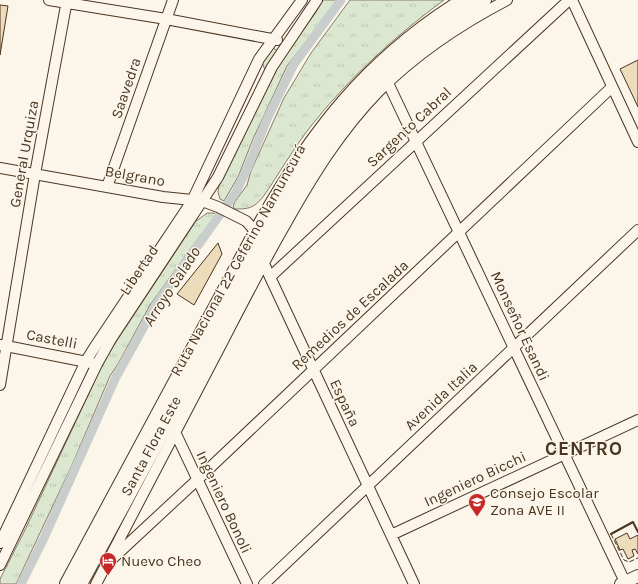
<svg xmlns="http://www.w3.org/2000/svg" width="638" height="584" viewBox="0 0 638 584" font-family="Karla,sans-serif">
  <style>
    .grass { fill: #dce7d0; stroke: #887966 }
    .park { fill: url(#park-tufts); stroke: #887966 }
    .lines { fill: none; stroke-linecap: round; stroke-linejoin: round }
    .canal { stroke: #c9cecd; stroke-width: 9 }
    .building { fill: #ecdcbc; stroke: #4a3520 }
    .minor-casing { stroke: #4a3520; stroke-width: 12 }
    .major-casing { stroke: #4a3520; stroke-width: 14 }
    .highway-casing { stroke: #4a3520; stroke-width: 16 }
    .minor { stroke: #fbf6e9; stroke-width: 10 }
    .major { stroke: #fbf6e9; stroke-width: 12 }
    .highway { stroke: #fbf6e9; stroke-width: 14 }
    .fence { stroke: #4a3520; stroke-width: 1; stroke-dasharray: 5 2; stroke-linecap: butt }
    .wall { stroke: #4a3520; stroke-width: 2 }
    .labels { text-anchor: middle; stroke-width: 3; stroke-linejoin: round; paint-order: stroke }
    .street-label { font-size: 15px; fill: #4a3520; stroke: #fbf6e9 }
    .poi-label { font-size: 15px; fill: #4a3520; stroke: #fbf6e9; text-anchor: start }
    .water-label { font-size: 16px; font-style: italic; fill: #4a3520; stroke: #fbf6e9 }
    .district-label { font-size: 19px; font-weight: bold; letter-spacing: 1px; fill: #4a3520; stroke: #fbf6e9 }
  </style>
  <defs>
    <pattern id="park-tufts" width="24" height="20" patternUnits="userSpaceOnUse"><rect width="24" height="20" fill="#dce7d0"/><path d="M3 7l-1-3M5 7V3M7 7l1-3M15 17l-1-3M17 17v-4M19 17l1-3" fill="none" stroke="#bec7b2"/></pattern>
  </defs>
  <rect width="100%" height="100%" fill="#fbf6e9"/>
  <path class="grass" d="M273 48 278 51 265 70 262 62Z"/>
  <path class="park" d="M323 0H338L287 66 253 139 238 177 224 201 220 199 218 192 219 185 276 69 316 12Z
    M350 0H444C395 36 349 78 311 126 293 149 279 174 263 197 253 209 248 209 233 209L234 203 247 185 251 171 284 98 311 53Z
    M207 213H214L219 216 202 233 150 305 118 364 110 376 72 465 16 584H0V579L24 532 106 357 192 227 195 222Z"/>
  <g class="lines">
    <path class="canal" d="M21 584 44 538 116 377 157 303 236 192 248 167 267 119 294 64 341 0"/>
  </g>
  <path class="building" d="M0 5 8 6 0 55Z
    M638 60V107L620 69Z
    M218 243 222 254 194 305 177 294Z
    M627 533 630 539 638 535V554L635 549 632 550 634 556 628 559 623 549 620 550 615 539Z"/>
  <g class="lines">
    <defs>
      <path id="minor" d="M49 0 166 19 277 40
        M572 0 638 142
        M388 83 625 582
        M0 168 163 197 202 201 218 207 246 221 256 232 259 237
        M107 187 173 0
        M262 259 270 277 414 584
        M270 277 569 0
        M1 345 92 363
        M0 385 35 174 67 0
        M175 432 247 584
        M391 535 638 420
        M0 543 86 361 96 345 192 201 259 59 302 0
        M113 558 197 480 612 87
        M0 565 97 364 111 339 218 177 272 67 317 0
        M96 584C138 503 180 422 223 341 243 302 263 263 285 225 312 177 340 131 379 91 416 54 461 24 507 0
        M264 584 638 230"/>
      <path id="major" d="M621 584 638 576"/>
      <path id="highway" d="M67 584 256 232C310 134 367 60 464 0
        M80 584 277 221C288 200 299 179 312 160 358 91 412 42 484 0"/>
    </defs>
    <use href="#minor" class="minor-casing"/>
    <use href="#major" class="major-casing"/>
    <use href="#highway" class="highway-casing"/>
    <use href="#minor" class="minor"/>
    <use href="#major" class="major"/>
    <use href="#highway" class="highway"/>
    <path class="fence" d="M611 534 624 560 629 562 638 558"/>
    <path class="wall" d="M611 534 633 522 638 532"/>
  </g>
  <defs>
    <symbol id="school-pin" viewBox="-11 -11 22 30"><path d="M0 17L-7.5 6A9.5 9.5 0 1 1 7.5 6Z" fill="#c62828" stroke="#fbf6e9"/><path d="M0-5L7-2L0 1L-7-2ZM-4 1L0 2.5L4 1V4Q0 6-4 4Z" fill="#fff"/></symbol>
    <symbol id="hotel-pin" viewBox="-11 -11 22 30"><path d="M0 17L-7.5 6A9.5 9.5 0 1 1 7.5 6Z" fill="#c62828" stroke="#fbf6e9"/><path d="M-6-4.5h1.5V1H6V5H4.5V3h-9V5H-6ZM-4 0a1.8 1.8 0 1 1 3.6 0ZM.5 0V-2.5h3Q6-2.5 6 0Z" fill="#fff"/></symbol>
  </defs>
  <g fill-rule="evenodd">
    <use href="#school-pin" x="467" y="492" width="20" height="27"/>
    <use href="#hotel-pin" x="98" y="551" width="20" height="27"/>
  </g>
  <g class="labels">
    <g class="street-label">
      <text transform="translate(126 88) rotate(-71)" y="5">Saavedra</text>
      <text transform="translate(409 127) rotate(-43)" y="5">Sargento Cabral</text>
      <text transform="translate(24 154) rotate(-80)" y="5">General Urquiza</text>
      <text transform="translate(135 176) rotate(10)" y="5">Belgrano</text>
      <text transform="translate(238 260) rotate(-61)" y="5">Ruta Nacional 22 Ceferino Namuncurá</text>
      <text transform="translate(139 270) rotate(-56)" y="5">Libertad</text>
      <text transform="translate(350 315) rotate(-43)" y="5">Remedios de Escalada</text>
      <text transform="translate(520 326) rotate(65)" y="5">Monseñor Esandi</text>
      <text transform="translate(52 339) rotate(11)" y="5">Castelli</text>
      <text transform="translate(441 396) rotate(-43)" y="5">Avenida Italia</text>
      <text transform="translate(345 403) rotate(65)" y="5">España</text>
      <text transform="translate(151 446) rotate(-62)" y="5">Santa Flora Este</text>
      <text transform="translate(475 479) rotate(-25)" y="5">Ingeniero Bicchi</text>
      <text transform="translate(224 502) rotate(65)" y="5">Ingeniero Bonoli</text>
    </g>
    <g class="poi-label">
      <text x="490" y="498">Consejo Escolar<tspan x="490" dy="17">Zona AVE II</tspan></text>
      <text x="121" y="566">Nuevo Cheo</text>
    </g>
    <g class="water-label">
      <text transform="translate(171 286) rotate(-57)" y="6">Arroyo Salado</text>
    </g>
    <g class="district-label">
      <text x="584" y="455">CENTRO</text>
    </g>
  </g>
</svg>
